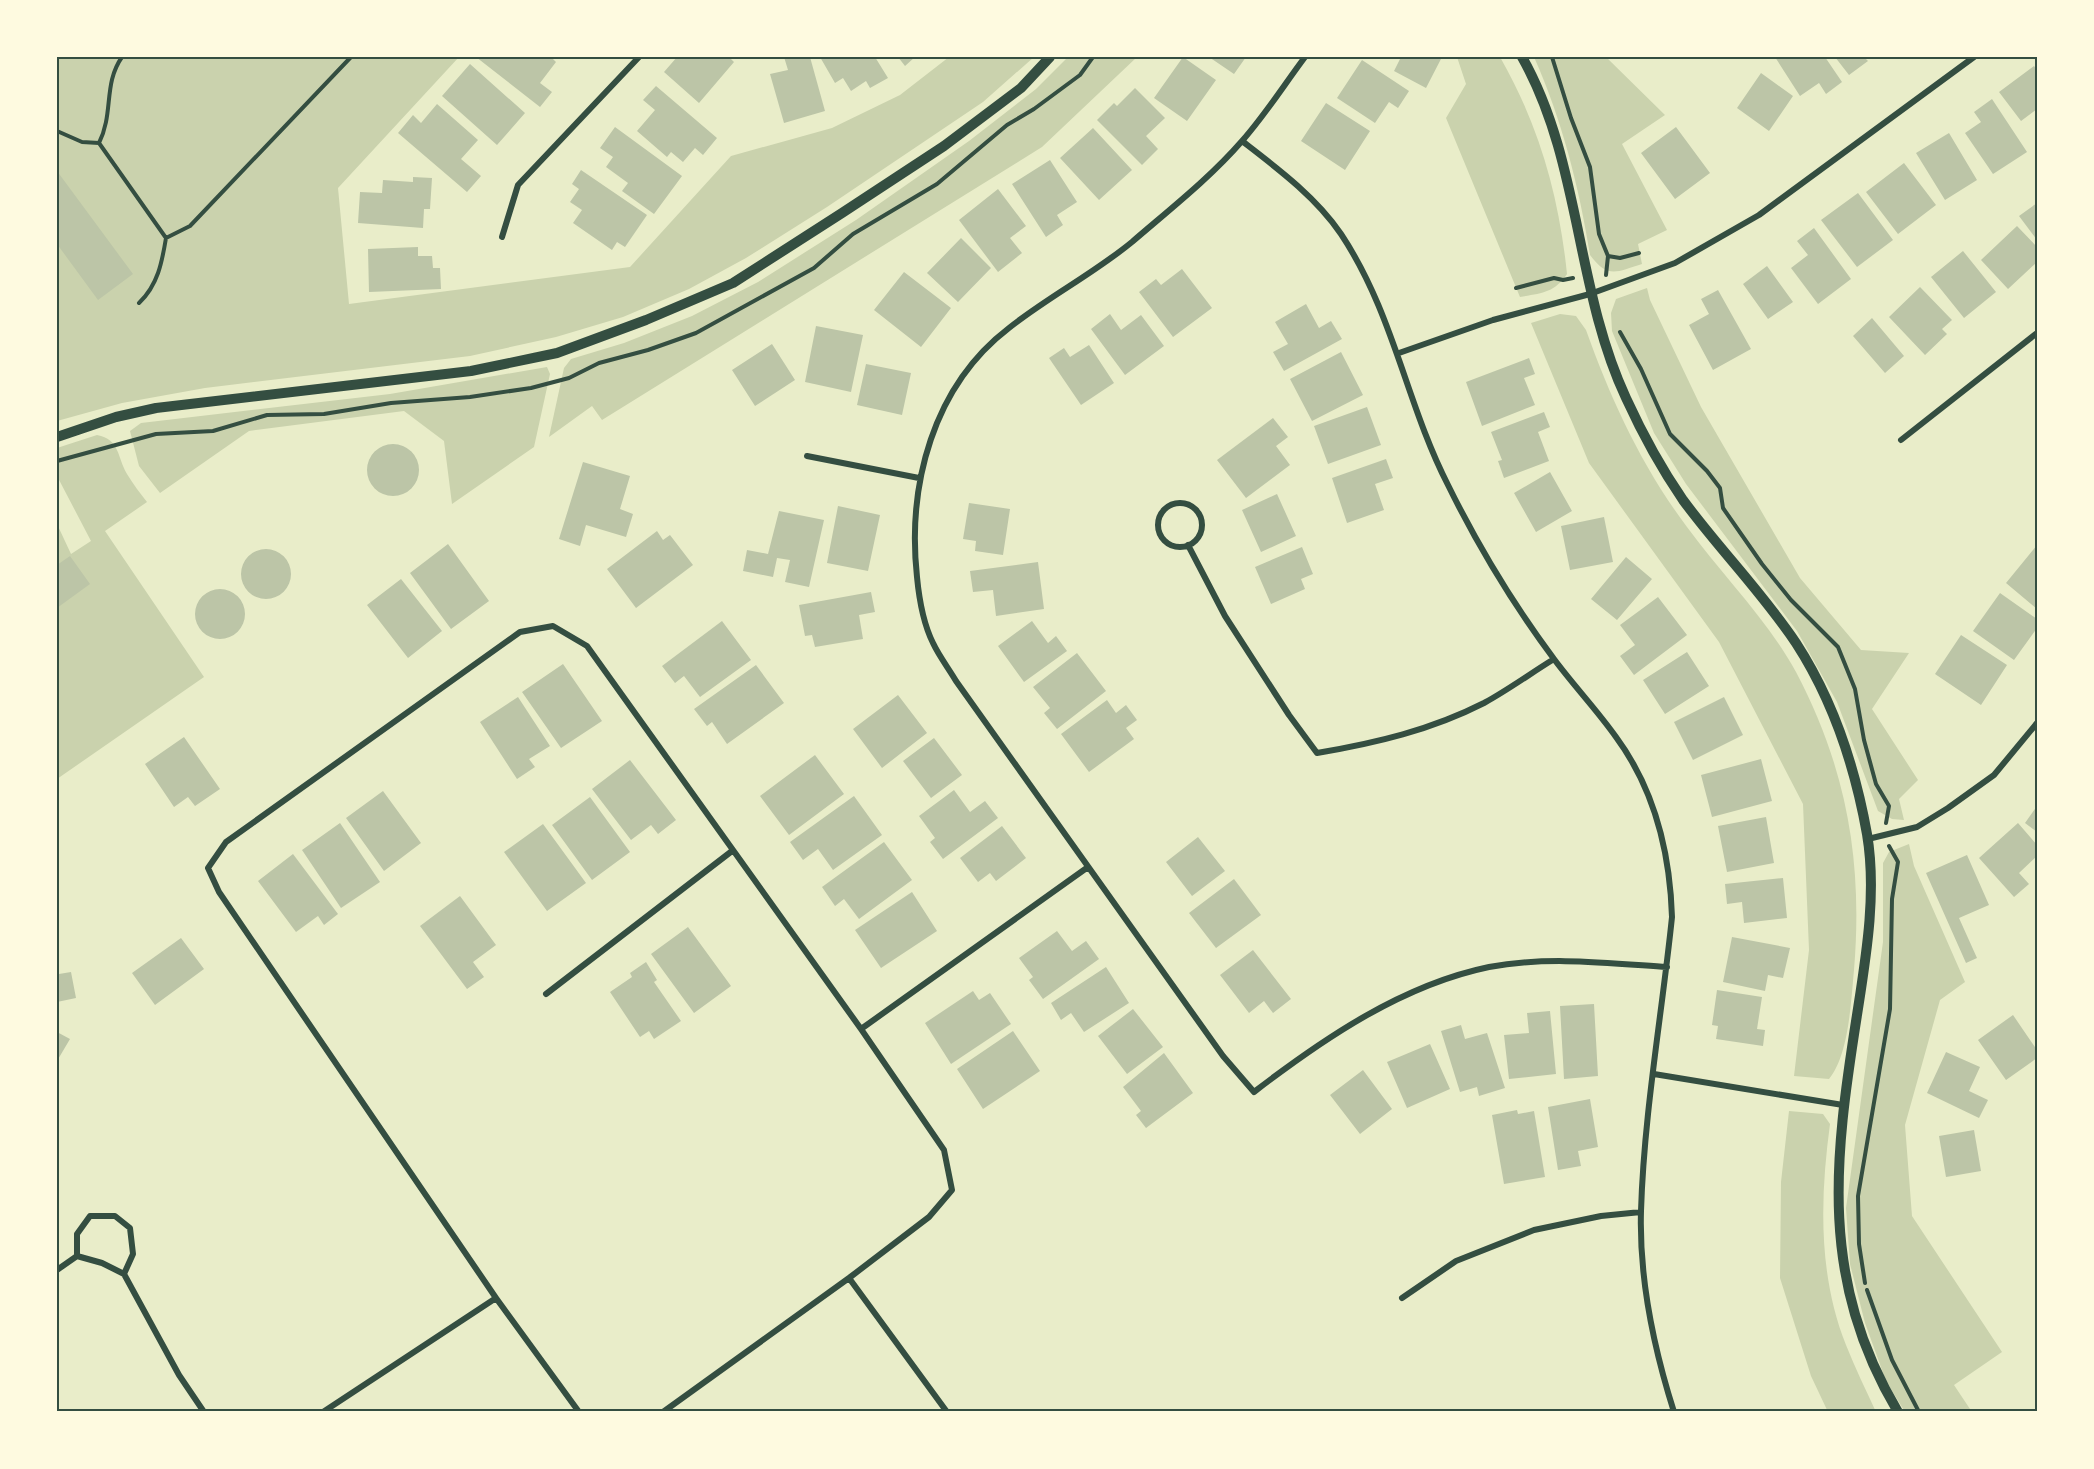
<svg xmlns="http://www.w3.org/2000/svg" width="2094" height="1469" viewBox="0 0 2094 1469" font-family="'DejaVu Sans',sans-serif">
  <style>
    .green { fill: #cad2ad }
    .building { fill: #bcc5a7 }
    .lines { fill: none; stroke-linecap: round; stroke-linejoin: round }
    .path { stroke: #344e41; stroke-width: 4 }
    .minor { stroke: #344e41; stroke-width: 6 }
    .tertiary { stroke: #344e41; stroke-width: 10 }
    .neatline { fill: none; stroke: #344e41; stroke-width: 2 }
  </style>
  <rect width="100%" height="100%" fill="#e9edc9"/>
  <path class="green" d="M57 57H459L338 188 349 304 630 267 731 156 832 128 900 95 949 57H1034L983 102 827 207 746 258 689 289 623 317 556 337 470 356 205 388 122 403 57 421Z
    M1068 57H1137L1042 147 602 420 592 406 549 437 564 368 571 359 624 343 692 316 758 282 856 220 969 141 1036 89Z
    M1457 57H1500C1539 125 1559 196 1567 274 1554 293 1542 293 1520 297L1446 118 1466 84Z
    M1534 57H1606L1665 115 1622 144 1667 230 1638 244 1642 264C1616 272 1608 279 1590 255 1579 186 1562 120 1534 57Z
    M1647 288 1650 300 1701 407 1800 578 1861 650 1909 653 1872 709 1918 780 1899 799 1904 820 1892 819 1878 811 1837 702 1797 631 1686 484 1654 433 1612 331 1611 313 1616 299Z
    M1560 314 1576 316 1586 330C1611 400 1642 467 1687 527 1722 575 1767 619 1796 672 1847 769 1863 862 1854 970 1851 1001 1849 1055 1829 1079L1794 1076 1809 950 1803 804 1719 642 1589 463 1531 323Z
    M547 367 550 374 534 447 452 504 444 441 404 411 249 431 160 493 139 466 130 431 141 423 390 394Z
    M97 435C120 439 117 457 127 474 133 484 140 493 147 502L105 531 204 677 57 779V524L71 554 91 541 57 476V448Z
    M1909 844 1914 866 1965 982 1940 1000 1905 1125 1912 1216 2002 1352 1954 1385 1972 1412H1905L1886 1381 1865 1323 1850 1264 1846 1208 1883 942V863L1889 852Z
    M1789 1111 1823 1114 1830 1124C1820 1198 1818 1275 1846 1345 1855 1368 1866 1390 1876 1412H1828L1811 1376 1780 1278 1781 1182Z"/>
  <path class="building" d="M476 57H551L556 62 540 83 552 92 540 107Z
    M677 57H729L734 62 699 103 664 72Z
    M784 57H810L825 111 784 123 770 74 788 70Z
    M820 57H875L888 78 870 88 866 81 851 91 843 78 835 83Z
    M898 57H915L905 66Z
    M1183 57 1216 80 1187 121 1154 98Z
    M1209 57H1246L1234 74Z
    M1401 57H1442L1426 88 1394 71Z
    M1775 57H1825L1842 82 1826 94 1819 83 1800 96Z
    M1835 57H1864L1868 61 1849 75Z
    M1362 60 1409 91 1398 108 1389 102 1375 123 1337 98Z
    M470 64 525 113 497 145 442 96Z
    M2034 66 2037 70V109L2021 121 1999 92Z
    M1761 73 1793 96 1769 131 1737 108Z
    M656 86 717 138 703 155 695 148 683 162 671 152 667 157 637 131 655 110 643 100Z
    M1135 88 1165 118 1146 136 1158 149 1142 165 1097 120 1114 103 1117 106Z
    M1992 99 2027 152 1993 174 1965 133 1981 122 1974 112Z
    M1326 103 1370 131 1345 170 1301 141Z
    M437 104 478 140 461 159 481 176 467 192 398 133 413 115 421 123Z
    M615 127 682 176 654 214 622 191 628 183 606 167 613 157 600 148Z
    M1676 127 1710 173 1675 199 1641 153Z
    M1093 128 1132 170 1099 200 1060 158Z
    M1949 133 1977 180 1945 200 1916 153Z
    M1050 160 1077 202 1057 215 1063 225 1046 237 1012 184Z
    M1904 163 1936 205 1898 234 1866 192Z
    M581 170 647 215 625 247 617 242 612 250 573 223 582 210 570 202 579 189 572 184Z
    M57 171 133 274 98 300 57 244Z
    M413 177 432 178 430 209H424L423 228 358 223 360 192 382 193 383 180 413 182Z
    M998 189 1026 226 1010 238 1022 253 998 272 959 220Z
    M1858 193 1893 240 1857 267 1821 220Z
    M2037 203V240L2019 216Z
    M2017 226 2037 247V262L2008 289 1981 260Z
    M1814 228 1851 279 1818 304 1791 268 1808 255 1797 241Z
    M961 238 991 268 958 302 927 273Z
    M418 247V256H432L433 268H440L441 289 369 292 368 249Z
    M1963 251 1996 292 1964 318 1931 277Z
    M1767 266 1793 302 1768 319 1743 284Z
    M1182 269 1212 308 1173 337 1139 292 1156 279 1161 285Z
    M904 272 951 308 921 347 874 310Z
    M1920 287 1952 320 1942 329 1947 334 1925 355 1889 317Z
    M1718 290 1751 349 1713 370 1689 325 1709 314 1701 299Z
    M1306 304 1319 328 1331 321 1342 339 1284 371 1273 352 1288 344 1275 322Z
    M1110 314 1121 330 1141 315 1164 346 1125 375 1091 329Z
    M1872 318 1904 356 1885 373 1853 336Z
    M816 326 863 335 851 392 805 382Z
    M772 344 795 380 755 406 732 370Z
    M1089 345 1114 383 1081 405 1049 358 1064 348 1070 357Z
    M1341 352 1363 395 1312 421 1290 379Z
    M1529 358 1535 374 1524 378 1535 405 1482 426 1466 382Z
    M866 364 911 373 902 415 857 405Z
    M1367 407 1381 445 1328 464 1314 426Z
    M1544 412 1550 427 1538 432 1549 461 1504 478 1498 461 1502 460 1491 432Z
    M1273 418 1288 437 1276 446 1290 465 1246 498 1217 460Z
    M367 470a26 26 0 1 1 52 0a26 26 0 1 1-52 0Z
    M1386 459 1393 478 1375 484 1384 510 1347 523 1332 478Z
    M583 462 630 476 620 509 633 514 626 537 586 525 580 546 559 539Z
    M1550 472 1572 511 1536 532 1514 493Z
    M1277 494 1296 536 1261 552 1242 510Z
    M969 503 1010 509 1003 555 975 551 976 541 963 539Z
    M838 506 880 515 868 571 827 563Z
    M779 511 824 520 809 587 785 582 790 560 777 558 773 577 743 571 747 550 768 554Z
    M1604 517 1613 562 1570 570 1561 526Z
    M657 531 663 540 670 535 693 565 636 608 607 569Z
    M448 544 489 601 451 629 410 573Z
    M2037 545V609L2006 583Z
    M1302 547 1313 574 1301 579 1305 589 1271 604 1255 567Z
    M241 574a25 25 0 1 1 50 0a25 25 0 1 1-50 0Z
    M70 556 90 584 57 608V565Z
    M1626 557 1652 579 1617 620 1591 599Z
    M1038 562 1044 609 996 616 993 590 973 592 970 571Z
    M401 579 442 631 408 658 367 605Z
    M195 614a25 25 0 1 1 50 0a25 25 0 1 1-50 0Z
    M871 592 875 612 859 615 863 639 815 647 812 635 805 636 799 605Z
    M2000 593 2037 619V628L2014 660 1973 631Z
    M1658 597 1687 635 1634 675 1620 656 1635 645 1620 625Z
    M722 621 751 660 700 697 684 676 675 683 662 666Z
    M1032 621 1048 643 1056 636 1067 651 1024 682 998 646Z
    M1961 635 2007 665 1981 705 1935 674Z
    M1687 652 1709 686 1665 714 1643 680Z
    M1077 653 1106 691 1057 729 1044 713 1050 708 1033 687Z
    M563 664 602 721 561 748 522 692Z
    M756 665 784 703 727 744 712 722 707 726 694 709Z
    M898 695 927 733 882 768 853 729Z
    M518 697 550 746 529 759 535 767 517 779 480 722Z
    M1724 697 1743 735 1693 760 1674 722Z
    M1107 700 1116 713 1126 705 1137 720 1126 728 1134 739 1089 772 1061 734Z
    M184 737 220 789 195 806 188 797 174 807 145 764Z
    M934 738 962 775 931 798 903 761Z
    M815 755 844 794 789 835 760 796Z
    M1761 759 1772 801 1712 817 1701 775Z
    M630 760 676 820 658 834 651 825 631 840 592 789Z
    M954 790 970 812 985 801 998 818 943 859 930 842 935 838 919 816Z
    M383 791 421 843 384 871 346 818Z
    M854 796 882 835 833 870 818 849 803 860 790 842Z
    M590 797 630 852 592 880 552 825Z
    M2037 806V832L2025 823Z
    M1766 817 1774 863 1727 872 1718 826Z
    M340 823 380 882 341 908 302 850Z
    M2018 823 2037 845V856L2019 873 2029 884 2014 897 1979 858Z
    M543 824 586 883 547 911 504 852Z
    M1002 826 1026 858 996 881 990 873 978 882 960 858Z
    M1198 837 1225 871 1192 896 1166 862Z
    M884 842 912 880 859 919 844 899 835 906 822 887Z
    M293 854 338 914 324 925 318 916 296 932 258 881Z
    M1967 855 1989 905 1959 918 1977 958 1966 963 1926 873Z
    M1783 878 1787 918 1744 923 1742 902 1727 904 1725 884Z
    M1234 879 1261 915 1216 948 1189 913Z
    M912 892 937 931 881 968 855 930Z
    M460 896 496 945 473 962 484 977 467 989 420 926Z
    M688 927 731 986 694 1013 651 954Z
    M1057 931 1072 951 1086 941 1099 959 1043 999 1029 980 1033 977 1019 958Z
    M1732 937 1790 948 1783 978 1768 975 1765 991 1723 982Z
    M181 938 204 969 155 1005 132 973Z
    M1253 950 1291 999 1273 1013 1264 1001 1249 1013 1220 975Z
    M646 962 657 980 654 982 681 1021 654 1039 649 1031 640 1037 610 992 632 977 630 973Z
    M1106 967 1129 1003 1084 1032 1071 1013 1061 1020 1051 1003Z
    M58 969 59 974 71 972 76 998 57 1002Z
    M1717 990 1762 997 1757 1029 1765 1030 1763 1046 1716 1039 1718 1026 1712 1025Z
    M973 991 979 1000 990 993 1011 1024 951 1064 925 1023Z
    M1594 1004 1598 1076 1564 1079 1560 1006Z
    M1133 1009 1163 1047 1127 1074 1098 1036Z
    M1550 1011 1556 1074 1509 1079 1504 1035 1529 1033 1527 1013Z
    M2013 1015 2037 1050V1058L2006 1080 1978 1040Z
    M1461 1025 1465 1039 1487 1033 1505 1088 1479 1096 1477 1087 1460 1092 1441 1031Z
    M1013 1031 1040 1071 983 1109 957 1069Z
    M57 1032 70 1039 57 1061Z
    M1430 1044 1450 1089 1407 1108 1387 1062Z
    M1946 1052 1980 1067 1969 1091 1988 1100 1979 1118 1927 1093Z
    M1164 1053 1193 1093 1146 1128 1136 1115 1141 1111 1123 1087Z
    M1363 1070 1392 1109 1360 1134 1330 1095Z
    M1590 1099 1598 1147 1578 1151 1581 1166 1558 1170 1548 1107Z
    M1517 1110 1518 1114 1534 1111 1545 1177 1504 1184 1492 1115Z
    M1974 1130 1981 1171 1946 1177 1939 1136Z"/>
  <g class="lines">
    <path class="path" d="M1552 57 1571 118 1590 167 1599 234 1608 256 1606 275
      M57 131 82 142 99 143
      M99 143 166 238 190 226 351 57
      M99 143C114 113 103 84 122 57
      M1608 256 1620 258 1639 253
      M1516 288 1554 278 1563 280 1573 278
      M139 303C158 285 162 262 166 238
      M1620 332 1641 369 1670 434 1707 471 1720 488 1723 508 1762 564 1791 600 1838 647 1855 689 1864 740 1876 784 1889 806 1886 823
      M57 461 156 434 213 431 267 415 324 414 391 403 470 397 531 388 569 378 599 363 648 350 696 333 814 268 853 234 937 184 1007 125 1034 109 1080 75 1093 57
      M1865 1283 1859 1244 1858 1196 1890 1009 1892 899 1898 862 1889 846
      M1867 1290 1892 1360 1919 1412"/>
    <path class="minor" d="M1305 57C1284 85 1265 115 1242 141 1210 178 1169 210 1132 242 1093 274 1048 297 1009 328 933 386 907 485 917 577 919 598 923 623 933 643 939 656 949 669 956 681L1223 1056 1254 1092C1323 1039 1402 985 1489 967 1547 956 1608 963 1667 967
      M1242 141C1277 168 1316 197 1341 234 1394 314 1406 403 1448 485 1478 546 1513 604 1554 659 1574 686 1597 710 1616 737 1655 790 1670 853 1672 917 1662 1014 1644 1113 1641 1211 1639 1278 1654 1349 1674 1412
      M502 237 518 185 639 57
      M1399 353 1493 320 1590 294 1675 263 1759 215 1974 57
      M1901 440 2037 333
      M807 456 919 478
      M1158 525a22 22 0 1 1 44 0a22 22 0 1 1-44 0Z
      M1188 545 1225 616 1289 715 1317 753C1376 743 1431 730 1484 703 1508 690 1531 673 1554 659
      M1868 839 1917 827 1948 808 1994 775 2037 723
      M546 994 732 851
      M861 1029 1088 867
      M1654 1074 1843 1105
      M77 1256V1234L90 1216H115L130 1228 133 1254 124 1274
      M57 1270 77 1256 102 1263 124 1274 179 1375 204 1412
      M849 1278 947 1412
      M1402 1298 1456 1261 1534 1230 1601 1216 1641 1212
      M323 1412 496 1298
      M579 1412 496 1298 219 892 208 868 226 842 520 632 553 626 587 646 861 1029 944 1150 952 1190 929 1217 849 1278 663 1412"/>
    <path class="tertiary" d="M1522 57C1581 161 1575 289 1626 398 1642 433 1661 468 1683 500 1719 549 1762 592 1796 643 1833 700 1855 767 1867 834 1877 893 1866 957 1857 1015 1834 1161 1819 1279 1898 1412
      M57 437 116 417 156 408 471 371 557 353 646 320 733 283 842 213 944 146 1021 88 1050 57"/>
  </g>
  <rect width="2094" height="1469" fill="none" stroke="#fefae0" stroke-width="117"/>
  <rect x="58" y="58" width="1978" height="1352" class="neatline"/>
</svg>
